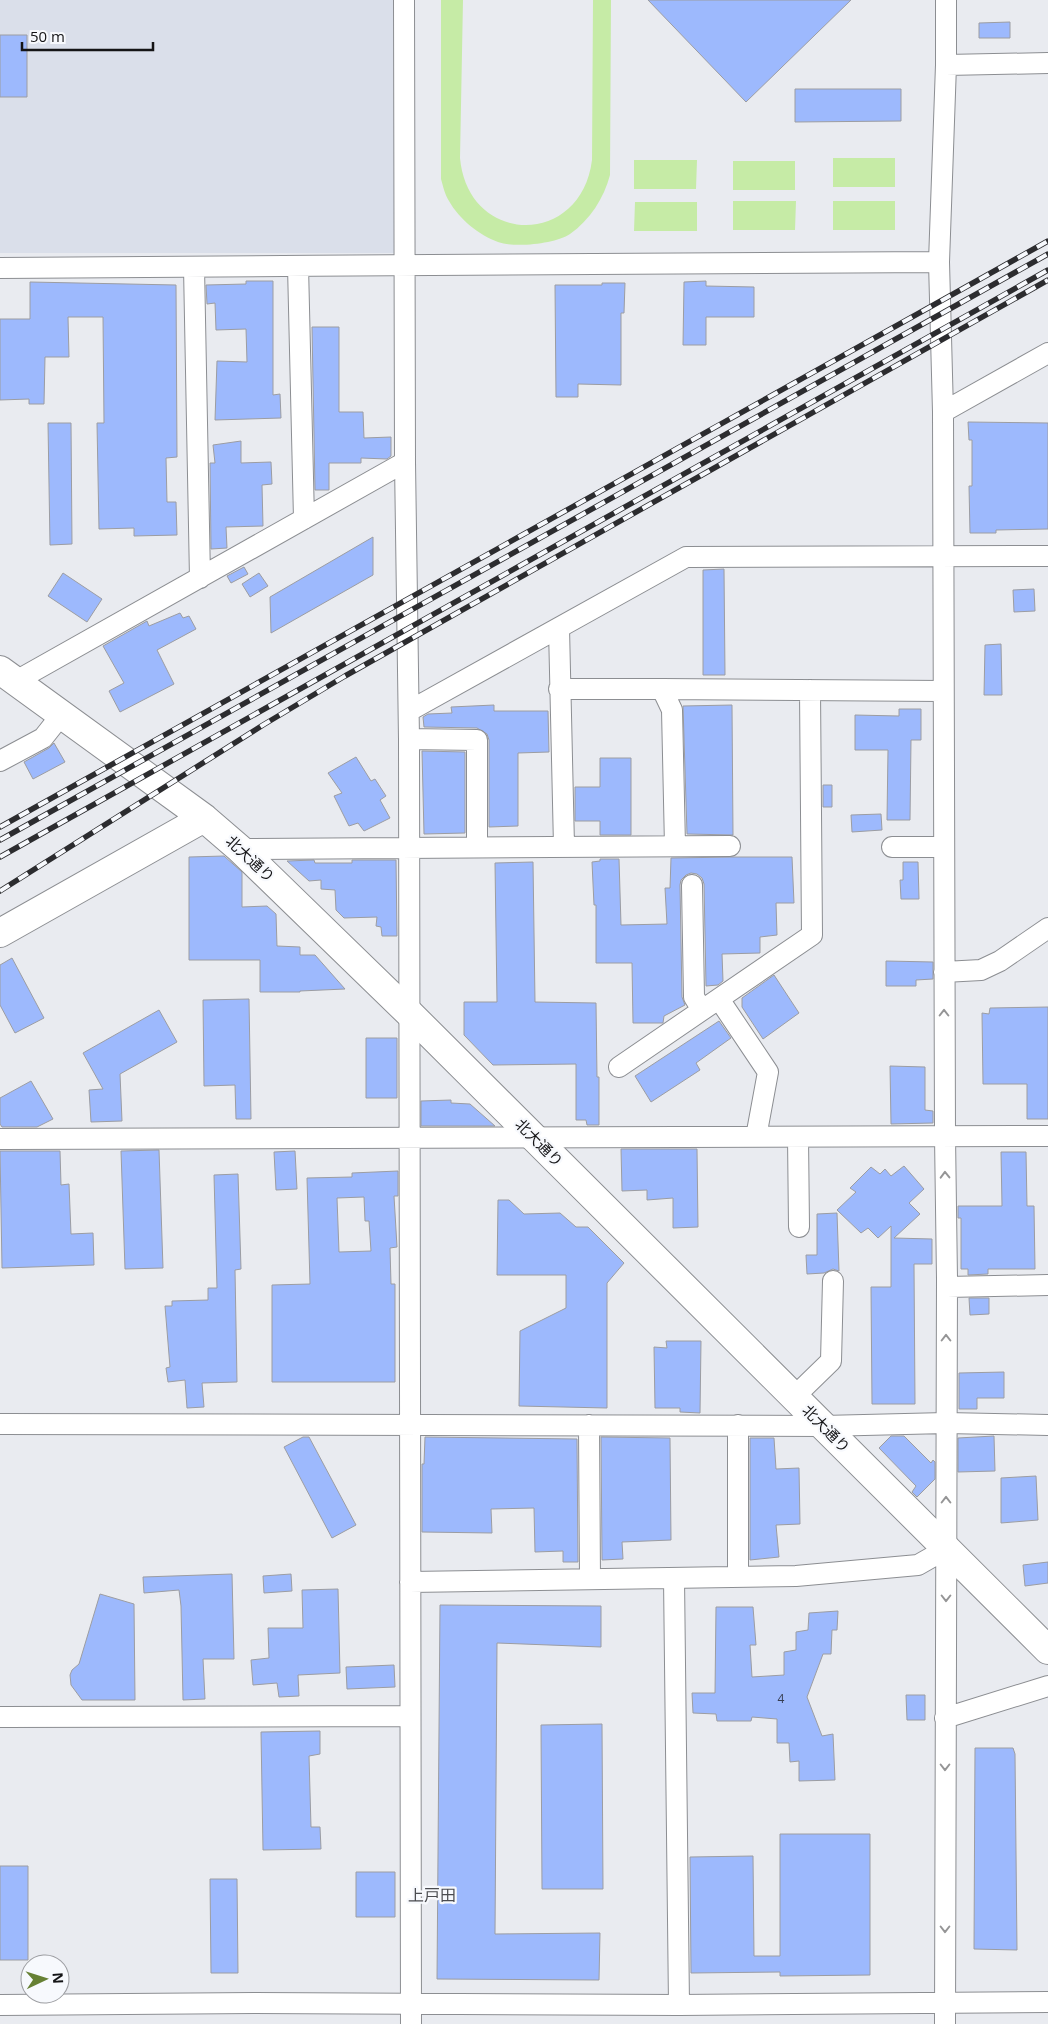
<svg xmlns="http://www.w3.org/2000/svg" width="1048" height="2024" viewBox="0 0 1048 2024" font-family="'Open Sans','Noto Sans JP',sans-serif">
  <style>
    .built { fill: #dadfea }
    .green { fill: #c6eba6 }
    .building { fill: #9db9fd; stroke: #9c9da2; fill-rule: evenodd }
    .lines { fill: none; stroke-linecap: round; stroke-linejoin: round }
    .street-casing { stroke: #8c8e92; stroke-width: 22 }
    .secondary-casing { stroke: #8c8e92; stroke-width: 30 }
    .street { stroke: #fff; stroke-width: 20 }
    .secondary { stroke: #fff; stroke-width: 28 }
    .rail-casing { stroke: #2c2c2f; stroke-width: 5.5 }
    .rail { stroke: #f7f9fd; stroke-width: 4; stroke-dasharray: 11; stroke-linecap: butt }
    .oneway { stroke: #959596 }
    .labels { text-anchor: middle; stroke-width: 4.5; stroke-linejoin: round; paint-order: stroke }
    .number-label { font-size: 12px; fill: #363d50 }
    .street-label { font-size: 15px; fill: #141416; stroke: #f7f9fd }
    .neighbourhood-label { font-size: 16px; fill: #4b4c50; stroke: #f7f9fd }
  </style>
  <rect width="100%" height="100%" fill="#e9ebf0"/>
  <path class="built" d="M0 0H393L395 253H0Z"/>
  <path class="green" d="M441 0H463L460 158C468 246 581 248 592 160L593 0H611L610 175C604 198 590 220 570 234 555 244 515 248 498 242 479 235 459 219 449 201 445 195 443 186 441 179Z
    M833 158H895V187H833Z
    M634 160H697L696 189H634Z
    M733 161H795V190H733Z
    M733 201H796L795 230H733Z
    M833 201H895V230H833Z
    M635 202H697V231H634Z"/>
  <path class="building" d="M648 0H851L746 102Z
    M1010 22V38H979V23Z
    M0 35H27V97H0Z
    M795 89H901V121L795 122Z
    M246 281H273V395L280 394 281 418 215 420 217 361 247 362 246 329 216 330 215 303 207 304 206 285 246 284Z
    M706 281V286L754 287V317H706V345H683L684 282Z
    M30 282 176 285 177 457 166 458 167 502H176L177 535 134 536V528L99 529 97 423H104L103 317H68L69 357H45L44 404H29V399L0 400V319H30Z
    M602 283H625L624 313H621V385L578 384V397H556L555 285H602Z
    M312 327H339V412H363L364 438 391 437V456L387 459 361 458V463H329V490H315Z
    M968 422 1048 423V529L996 530V533H970L969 486H972V440H969Z
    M48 423H71L72 544 50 545Z
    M241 441V463L271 462 272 484 262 485 263 526 226 527 227 548 211 549 210 463H215L213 445Z
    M373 537V575L271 633 270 597Z
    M244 567 248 574 231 583 227 576Z
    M724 569 725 675H703V570Z
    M63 573 102 599 87 622 48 596Z
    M259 573 268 586 250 597 242 584Z
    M1034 589 1035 611 1014 612 1013 590Z
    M180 613 183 618 189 616 196 629 157 650 174 684 120 712 109 691 124 683 103 646 147 621 149 626Z
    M1001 644 1002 695H984L985 645Z
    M494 705V711H548L549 752 518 753V826L489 827V740L487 734 477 728 424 727 423 717 428 714 452 713 451 707Z
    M732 705 733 835 687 834 683 706Z
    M899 709H921V740H911L910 820H887L888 750H855V715L899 716Z
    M54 743 65 762 33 779 24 762 49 748Z
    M422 751 465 752V833L424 834Z
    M356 757 371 781 375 779 386 796 380 800 390 818 364 831 358 823 349 826 334 796 342 793 328 773Z
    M600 758H631V835H600V821H575V787H600Z
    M823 785H832V807H823Z
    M881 814 882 830 852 832 851 815Z
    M224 856 242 872V907L267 906 276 914 277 946 300 947V955H315L345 989 300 991V992H260V960H189V857Z
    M734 857H792L794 903H776L777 935 760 937V953L722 954 723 981 718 985 706 986 704 884 702 878 697 874 691 873 686 875 681 880 680 885 682 997 685 1005 664 1016 663 1023H633L632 963H596V905H594L592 862 600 861V859H619L621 925 667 924 665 888H670L671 858Z
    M314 860 315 863H352V860H396L397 936H382L381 927 376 926 377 917 344 918 336 910 335 890 321 889V880L309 881 287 861Z
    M533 862 535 1002 596 1003 597 1077H599V1125H587L586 1120H576V1064L493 1065 464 1035V1002H497L495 863Z
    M903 862H918L919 899H901L900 880H903Z
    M12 958 44 1018 15 1033 0 1005V965Z
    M886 961 933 962V979L916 980V986H886Z
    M774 975 799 1013 763 1039 742 1007V998Z
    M249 999 251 1119H236L235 1085 204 1086 203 1000Z
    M1048 1007V1119H1027V1084H983L982 1013 989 1014 990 1008Z
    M159 1010 177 1042 120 1074 122 1121 91 1122 89 1090 103 1089 83 1053Z
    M719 1021 731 1038 696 1063 700 1070 651 1102 635 1076Z
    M366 1038H397V1098H366Z
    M890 1066 925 1067V1110L933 1111V1123L891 1124Z
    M31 1081 53 1119 37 1127H2L0 1124V1098Z
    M451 1100V1103L470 1104 495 1126H421V1101Z
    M621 1149H697L698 1227 673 1228V1198L647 1200V1190L622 1191Z
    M159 1150 163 1268 125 1269 121 1151Z
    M0 1151H60L61 1185 69 1184 71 1234 93 1233 94 1265 2 1268Z
    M295 1151 297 1189 276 1190 274 1152Z
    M1001 1152H1026L1027 1206H1034L1035 1269H988V1274L968 1275V1269H961V1218H958V1206H1002Z
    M904 1166 924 1189 909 1203 920 1214 894 1238 932 1239V1264H914L915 1404H872L871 1287H891V1226L878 1238 868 1228 861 1233 837 1210 856 1192 850 1188 871 1167 880 1174 885 1169 891 1176Z
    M398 1171V1196H394L397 1247 390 1248 391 1284H395V1382H272V1285L310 1284 307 1178 352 1177V1173ZM364 1197 365 1221H369L371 1251 339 1252 337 1198Z
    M238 1174 241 1269 235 1270 237 1382 202 1383 204 1407 187 1408 185 1380 168 1382 166 1368 170 1367 165 1306H172V1301L208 1300V1288H217L214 1175Z
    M498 1200H509L524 1214 560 1213 576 1227H588L624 1263 607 1283V1408L519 1406 520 1331 566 1308V1275H497Z
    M837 1213 839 1271 833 1269 824 1273 807 1274 806 1255H817V1214Z
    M969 1298H989V1314L970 1315Z
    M666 1341H701L700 1413 680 1412V1408H655L654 1347 667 1348Z
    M1004 1372V1398H977V1409H959V1373Z
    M891 1436H904L931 1463 933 1460 935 1462V1479L917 1497 912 1492 916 1486 879 1448Z
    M994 1436 995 1471 958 1472V1438Z
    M303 1437H309L356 1525 332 1538 284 1447Z
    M425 1437 577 1439 578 1562H563V1551L535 1552 534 1508 491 1509 492 1533 422 1532V1464H424Z
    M601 1437 670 1438 671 1540 622 1542 623 1559 602 1560Z
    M750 1438H774L776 1469 799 1468 800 1524 776 1525 779 1557 750 1560Z
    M1036 1476 1038 1520 1001 1523V1478Z
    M1048 1562V1583L1025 1586 1023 1565Z
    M232 1574 234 1659H203L205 1699 183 1700 181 1606 179 1590 144 1593 143 1577Z
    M291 1574 292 1591 264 1593 263 1576Z
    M338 1589 340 1673 298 1675 299 1696 279 1697 277 1683 253 1685 251 1660 269 1658 268 1628H303L302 1590Z
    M100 1594 134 1604 135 1700H82L71 1685 70 1675 72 1670 79 1664Z
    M440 1605 601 1606V1647L497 1643 495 1934 600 1933 599 1980 437 1979Z
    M716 1607H753L756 1645H750L752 1677 784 1675V1652L796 1650V1632L808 1630 809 1613 838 1611 837 1630H832L831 1654H823L807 1697 822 1736 833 1734 835 1780 799 1781V1761L790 1762 789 1743H777V1719L752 1717 751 1721H717L716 1714 693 1713 692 1693H715Z
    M394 1665 395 1687 347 1689 346 1667Z
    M906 1695H925V1720H907Z
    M602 1724 603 1889H542L541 1725Z
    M320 1731V1754L309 1756 311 1827H320L321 1849 263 1850 261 1732Z
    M975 1748H1013L1015 1754 1017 1950 974 1949Z
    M780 1834H870V1975L780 1976V1972L691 1973 690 1857 753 1856 754 1956H780Z
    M0 1866H28V1960H0Z
    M356 1872H395V1917H356Z
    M210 1879H237L238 1973H211Z"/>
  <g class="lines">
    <defs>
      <path id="street" d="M404 0 405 462 409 739 411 2024
        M946 65 1048 63
        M298 266 304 519
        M194 267 200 578
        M0 268C313 266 626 263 939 262
        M943 412 1048 353
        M559 628 564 846
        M16 681 405 462
        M559 689H662L672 710 675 846
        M662 689 943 691
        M409 711 686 557 1048 556
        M409 739 477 740V846
        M0 761 43 738 62 714
        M892 847H944
        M240 849 730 846
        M692 885 694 997 702 1010
        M944 972 981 970 1000 961 1048 928
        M719 999 768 1072 756 1137
        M619 1067 812 935 810 690
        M798 1137 799 1227
        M0 1139 1048 1136
        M947 1287 1048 1285
        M794 1397 831 1361 833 1281
        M0 1424 823 1426 946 1423 1048 1425
        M589 1425 590 1579
        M738 1577V1425
        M674 1578 679 2005
        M410 1582 796 1576 918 1565 946 1549
        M0 1717 410 1716
        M945 1718 1048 1686
        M0 2005 254 2003 679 2005 1048 2002
        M945 2024 947 1279 945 1136 943 412 939 262 946 65V0"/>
      <path id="secondary" d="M0 670 204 818 240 849 409 1013 1048 1650
        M0 933 204 818"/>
    </defs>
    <use href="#street" class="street-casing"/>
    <use href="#secondary" class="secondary-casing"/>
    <use href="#street" class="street"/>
    <use href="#secondary" class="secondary"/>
    <defs>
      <path id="rail" d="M0 827 1048 241
        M0 840 1048 254
        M0 857 1048 270
        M0 891 263 725 345 676 1048 280"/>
    </defs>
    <use href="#rail" class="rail-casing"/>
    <use href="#rail" class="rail"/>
  </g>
  <defs><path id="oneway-chevron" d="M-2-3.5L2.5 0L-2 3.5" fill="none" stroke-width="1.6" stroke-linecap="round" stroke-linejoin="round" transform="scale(1.25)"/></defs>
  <g class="oneway">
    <use href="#oneway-chevron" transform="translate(944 1013) rotate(-90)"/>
    <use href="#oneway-chevron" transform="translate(945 1175) rotate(-91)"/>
    <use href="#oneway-chevron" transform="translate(946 1338) rotate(-90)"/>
    <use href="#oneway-chevron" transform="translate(946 1500) rotate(-90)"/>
    <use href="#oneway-chevron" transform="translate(946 1598) rotate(90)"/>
    <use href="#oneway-chevron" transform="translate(945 1767) rotate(90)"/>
    <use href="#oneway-chevron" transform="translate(945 1929) rotate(90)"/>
  </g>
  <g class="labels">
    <g class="number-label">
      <text x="781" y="1703">4</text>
    </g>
    <g class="street-label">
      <text transform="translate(250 859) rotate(43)" y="5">北大通り</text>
      <text transform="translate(539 1143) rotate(45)" y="5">北大通り</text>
      <text transform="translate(826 1429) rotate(45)" y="5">北大通り</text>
    </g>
    <g class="neighbourhood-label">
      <text x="432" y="1901">上戸田</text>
    </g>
  </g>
  <g transform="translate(45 1979) rotate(86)"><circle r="24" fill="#f7f9fd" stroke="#9c9da1"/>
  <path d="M0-4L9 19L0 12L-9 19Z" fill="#668034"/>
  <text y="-8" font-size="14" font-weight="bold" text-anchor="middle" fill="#141416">N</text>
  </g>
  <path d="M22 42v8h131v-8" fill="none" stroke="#141416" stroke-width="2.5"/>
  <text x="30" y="42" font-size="15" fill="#141416" stroke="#f7f9fd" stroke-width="4" paint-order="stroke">50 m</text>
</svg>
